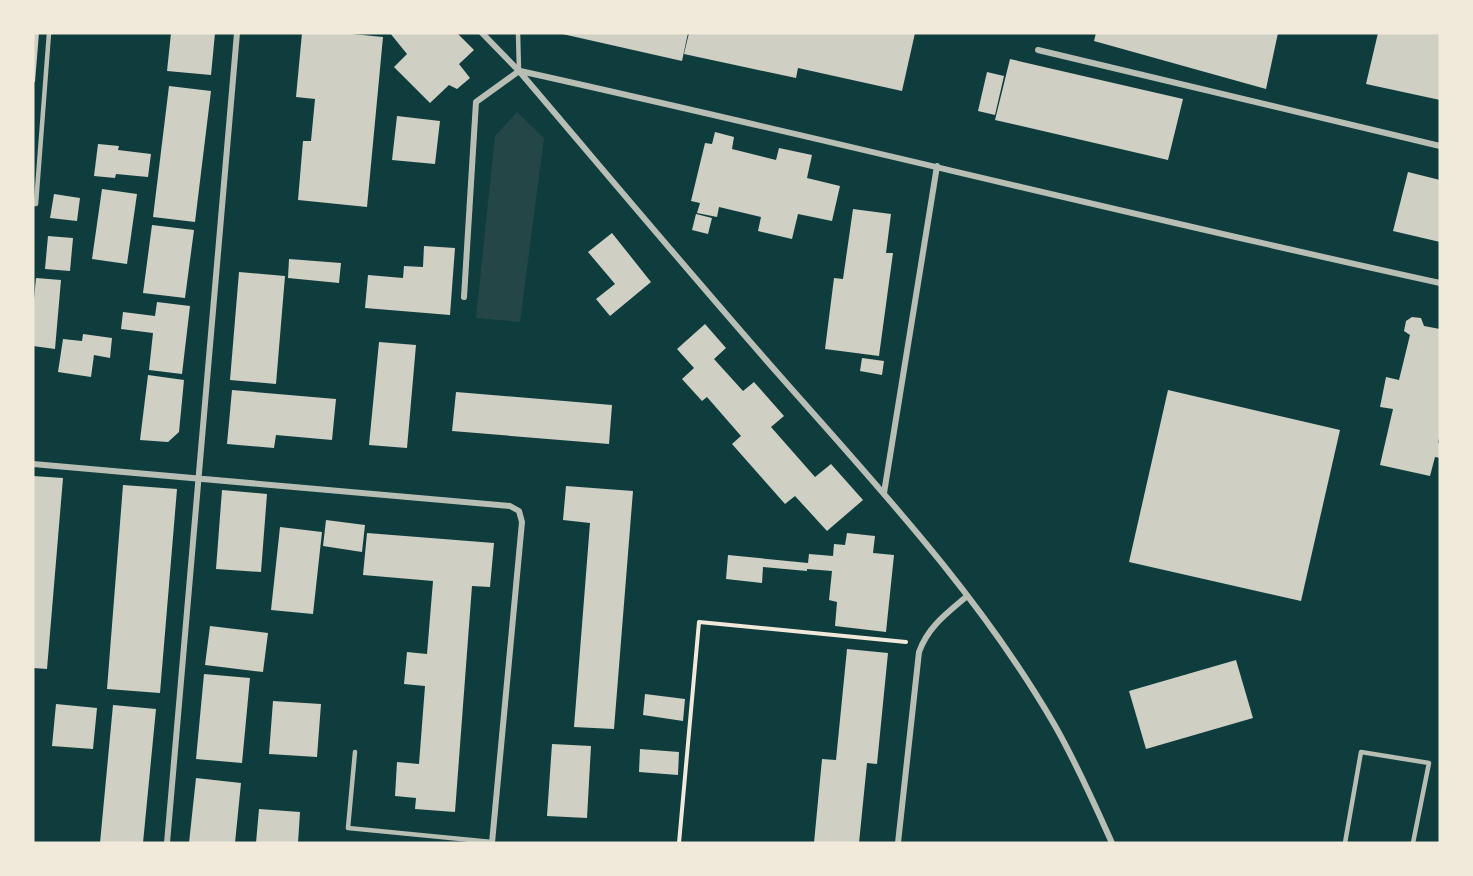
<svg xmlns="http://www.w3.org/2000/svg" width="1473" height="876" viewBox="0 0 1473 876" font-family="Figtree,sans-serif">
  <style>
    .green { fill: #244646 }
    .building { fill: #cfcfc3 }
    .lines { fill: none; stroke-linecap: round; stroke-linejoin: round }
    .path { stroke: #f1e9da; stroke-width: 4 }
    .service { stroke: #b8beb3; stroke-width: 4.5 }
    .minor { stroke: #b8beb3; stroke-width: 6 }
  </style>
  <rect width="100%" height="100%" fill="#0f3d3e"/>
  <path class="green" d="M517 112 544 138 520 322 476 318 495 136Z"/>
  <path class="building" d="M33 33H39L35 82H33Z
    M171 33H215L211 75 167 71Z
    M302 33H342L383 37 367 207 298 200 303 141H311L315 99 296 97Z
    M390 33H457L474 50 459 64 470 78 457 89 449 85 430 103 394 67 407 54Z
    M558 33H688L682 61Z
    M689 33H915L902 91 798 68 796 78 684 54Z
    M1096 33H1278L1266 89 1094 41Z
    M1378 33H1440V100L1366 84Z
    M1010 59 1183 99 1168 160 995 120Z
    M987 72 1004 76 995 115 978 111Z
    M169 86 211 91 195 222 153 217Z
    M397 116 440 121 435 164 392 160Z
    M715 132 734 137 732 149 776 160 779 148 812 155 807 178 840 186 832 221 798 214 792 239 758 231 761 217 719 207 717 217 697 213 700 203 691 201 705 143 712 144Z
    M98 144 119 146 118 150 151 154 148 177 116 174 115 178 94 176Z
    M1408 172 1440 180V242L1393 231Z
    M102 189 137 194 127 264 92 259Z
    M54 194 80 198 77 221 50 218Z
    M853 209 891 214 886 253H893L879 356 825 349 834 278 843 279Z
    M696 214 712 218 708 234 692 230Z
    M152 225 194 230 185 298 143 293Z
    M612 233 651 282 610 316 596 299 615 284 588 252Z
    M48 236 73 238 70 271 45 269Z
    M424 246 455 248 450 315 365 308 368 275 403 278 404 266 423 267Z
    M289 259 341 263 339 283 288 278Z
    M239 272 285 276 276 384 230 380Z
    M36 278 61 280 55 349 33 346V311Z
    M157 302 190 306 182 374 149 370 153 333 121 329 123 312 155 316Z
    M1412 317 1421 318 1424 326 1440 329V433L1438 443H1440V458L1435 457 1430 476 1380 465 1393 409 1380 407 1386 377 1399 380 1410 335 1404 331 1406 321Z
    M705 324 726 348 714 359 743 391 754 382 784 416 771 427 815 477 831 464 863 500 827 531 795 496 785 504 732 444 741 436 707 397 702 401 682 379 694 368 677 349Z
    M83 334 112 338 110 358 94 355 91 377 58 372 63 339 82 341Z
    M379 342 416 345 407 448 369 445Z
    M862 358 884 361 882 375 860 371Z
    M148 375 184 380 179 432 168 442 140 440Z
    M232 390 336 399 332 440 276 435 274 448 227 444Z
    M1168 390 1340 430 1301 601 1129 562Z
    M456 392 612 405 609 444 452 431Z
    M33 476 63 478 47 669 33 668Z
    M123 485 177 489 160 693 107 689Z
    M566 486 633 491 614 729 574 727 590 523 563 520Z
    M222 490 267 494 261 572 216 569Z
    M326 520 365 525 362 552 323 546Z
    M280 527 322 532 313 614 271 610Z
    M367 533 494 543 490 587 472 586 455 812 415 809 416 798 395 796 397 762 419 764 425 686 404 684 407 652 427 654 433 581 363 575Z
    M847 533 875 536 873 553 894 555 886 632 835 626 837 602 829 600 832 571 807 569V571L763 567 762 583 726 579 728 555 808 563 809 554 833 556 834 544 845 545Z
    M210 626 268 633 263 672 205 665Z
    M847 649 888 653 877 764 867 763 859 843H814L822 759 836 760Z
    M1236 660 1253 718 1146 749 1129 691Z
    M204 674 250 678 242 763 196 759Z
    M645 694 685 699 683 721 643 715Z
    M273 701 321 704 317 757 269 754Z
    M56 704 97 708 93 749 52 746Z
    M113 705 156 709 143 843H100Z
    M552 744 591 746 587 818 547 816Z
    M640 749 679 752 678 775 639 772Z
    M196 778 241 783 235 843H189Z
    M259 809 300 812 298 843H256Z"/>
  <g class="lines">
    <path class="path" d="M679 843 699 622 906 642"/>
    <path class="service" d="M518 33 519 71
      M33 204H36L49 33
      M355 752 348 828 492 842
      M1345 843 1361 752 1429 763 1413 843"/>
    <path class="minor" d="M482 33 519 71C606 173 692 276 781 377 878 487 980 596 1054 724 1076 762 1094 803 1112 843
      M1038 50 1440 146
      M520 71C827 139 1133 216 1440 283
      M464 297 476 102 519 71
      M33 464 510 506 519 511 522 522 492 843
      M884 493 937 166
      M167 843 237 33
      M898 843 919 652C928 627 946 614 966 597"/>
  </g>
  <rect width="1473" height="876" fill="none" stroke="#f1e9da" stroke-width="69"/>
</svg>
